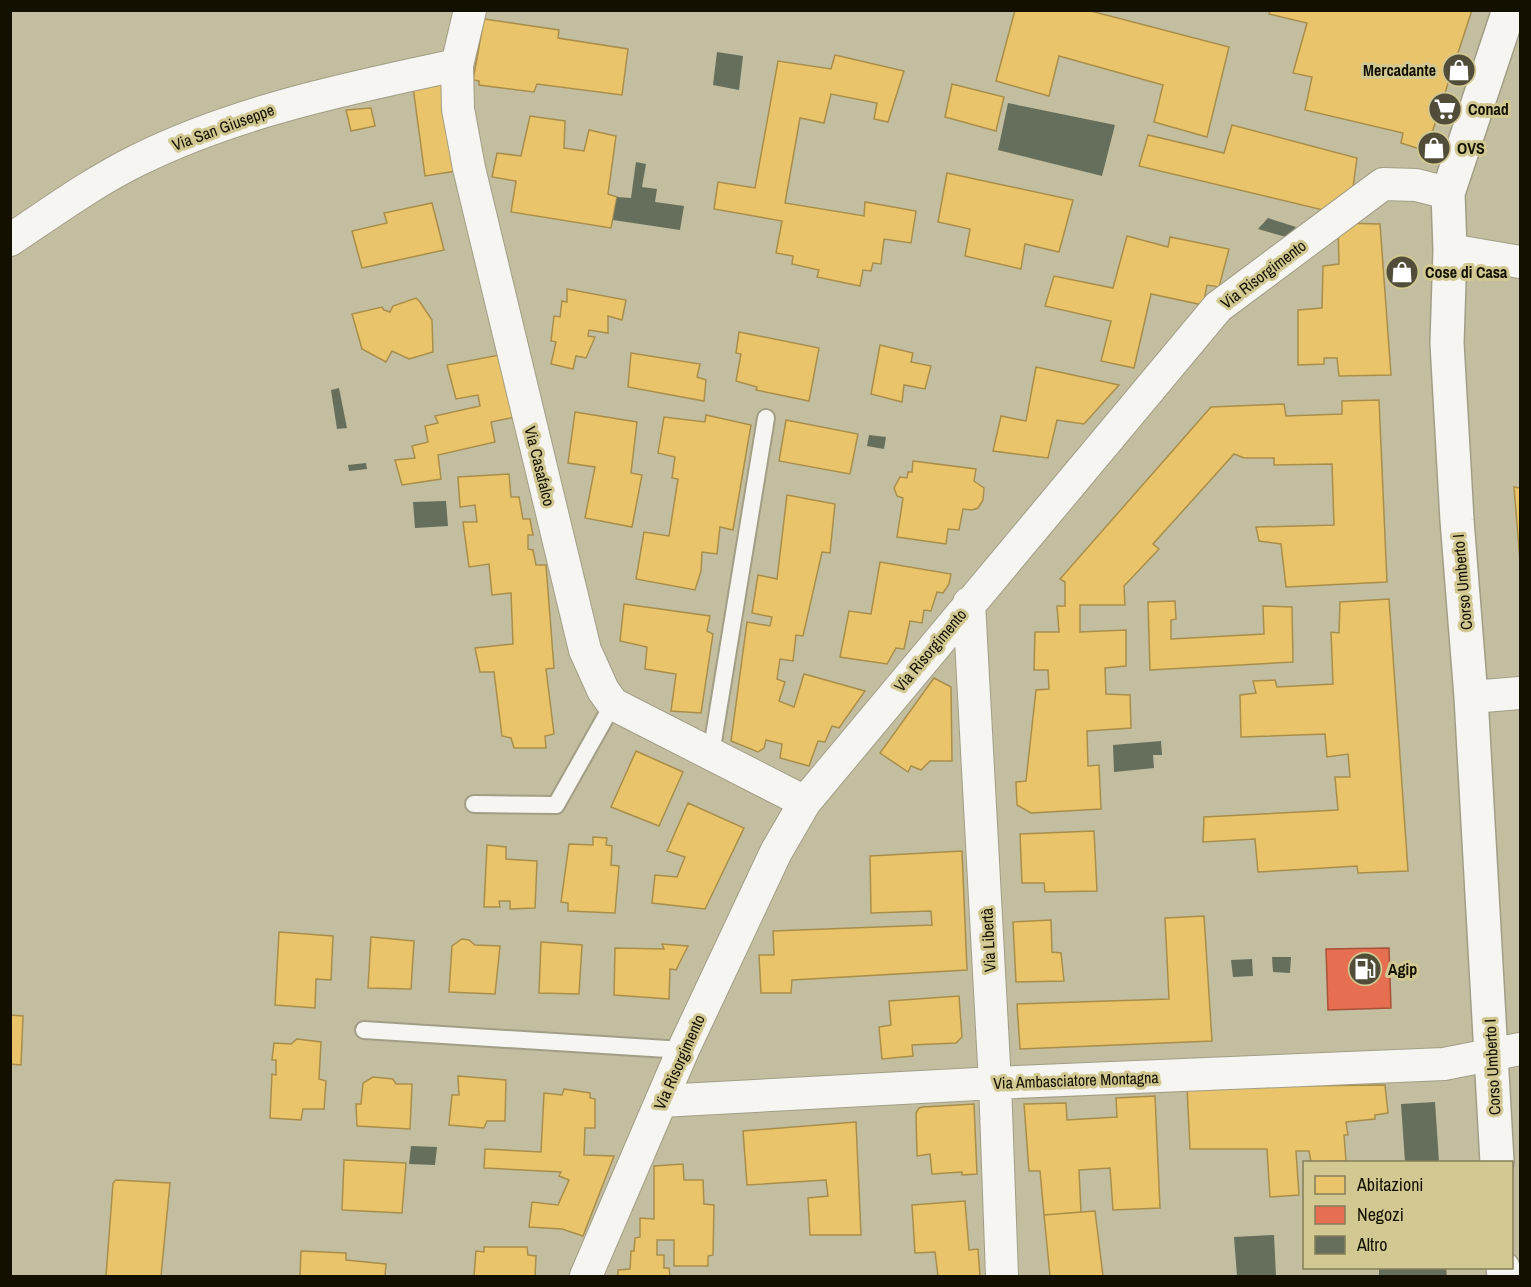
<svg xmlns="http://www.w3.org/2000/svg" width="1531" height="1287" viewBox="0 0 1531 1287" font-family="'Archivo Narrow',sans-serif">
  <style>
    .homes { fill: #e9c46a; stroke: #a98e4a; stroke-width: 1.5 }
    .shops { fill: #e76f51; stroke: #a85239; stroke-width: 1.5 }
    .building { fill: #666f5c }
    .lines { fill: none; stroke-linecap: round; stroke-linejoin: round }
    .lane-casing { stroke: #a29e86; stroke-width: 20 }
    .street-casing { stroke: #a29e86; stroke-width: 34 }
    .secondary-casing { stroke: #a29e86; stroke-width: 36 }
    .lane { stroke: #f6f5f1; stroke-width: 16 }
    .street { stroke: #f6f5f1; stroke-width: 32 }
    .secondary { stroke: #f6f5f1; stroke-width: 33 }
    .labels { text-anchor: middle; stroke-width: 6; stroke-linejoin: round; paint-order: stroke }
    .poi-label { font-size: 16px; font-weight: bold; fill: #141000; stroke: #d1c892; text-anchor: start }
    .street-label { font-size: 16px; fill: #141000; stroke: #d1c892 }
  </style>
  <rect width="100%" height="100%" fill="#c3bea0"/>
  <path class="homes" d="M1015 10H1087L1229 47 1207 137 1154 122 1163 85 1059 56 1049 96 996 81Z
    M1270 10H1472L1426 151 1401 143 1403 133 1305 110 1312 77 1293 73 1307 23 1269 14Z
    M484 19 559 30 558 38 628 49 622 95 537 84 534 92 479 85V81L473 80Z
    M835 55 904 71 888 122 874 119 877 103 831 94 824 123 800 118 785 203 864 216 865 202 916 211 911 243 884 239 881 264 873 263 871 271 863 270 860 286 817 277 819 270 792 264 793 256 776 253 782 221 714 209 718 182 755 188 778 61 831 69Z
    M446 82 456 171 425 176 413 87Z
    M952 84 1004 97 996 131 945 117Z
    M371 108 375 126 351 131 346 110Z
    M530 116 565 121 564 148 584 151 589 130 616 136 608 194 617 197 611 228 511 212 516 181 492 177 497 153 521 156Z
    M1232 125 1357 158 1353 187 1323 210 1139 166 1148 135 1224 153Z
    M947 173 1073 200 1059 252 1025 244 1021 269 965 256 970 229 938 222Z
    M432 203 444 250 362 268 352 231 387 223 384 213Z
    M1338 223 1380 224 1391 375 1339 376 1337 358H1324V364L1298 365V310L1322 308 1323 266 1339 264Z
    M1127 236 1168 247 1170 237 1229 249 1219 287 1207 285 1203 305 1151 294 1134 368 1101 361 1111 321 1045 306 1054 276 1113 288Z
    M567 289 626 300 622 320 608 316V333L589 330 588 336 595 337 586 358 576 356 573 369 551 364 556 342 551 341 554 316 560 317 562 301 567 302Z
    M416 298 420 302 432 320 433 352 409 359 392 351 386 362 362 349 352 314 382 307 384 310 390 312 393 306Z
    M739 332 819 348 809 401 756 390 757 387 736 381 741 354 736 353Z
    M880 345 913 353 911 362 931 366 925 389 904 385 902 402 871 394Z
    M631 353 700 364 697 377 706 380 704 401 628 387Z
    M499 355 515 417 491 422 495 442 438 455 441 479 402 485 395 460 415 458 412 446 428 442 425 426 438 423 435 416 480 406 478 395 456 399 447 365Z
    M1036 367 1119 385 1084 424 1057 420 1048 458 993 451 1001 416 1026 421Z
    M1379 400 1387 582 1286 587 1281 544 1259 541 1256 527 1334 525 1332 464 1274 465V458H1244L1234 454 1153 544 1159 549 1124 586 1125 605H1080V632L1126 630V666L1105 668 1106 694 1130 695 1131 728 1087 731 1088 766 1099 765 1101 809 1031 813 1017 805 1016 782 1026 781 1036 690 1049 689 1048 670H1034L1035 632H1059L1057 606H1065V582L1060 579 1211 407 1284 404 1286 416 1342 414V401Z
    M575 412 637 422 631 473 642 475 632 527 585 518 595 467 568 463Z
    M706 415 751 425 733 530 720 527 717 554 702 552 701 571 695 590 636 579 644 532 669 536 678 479 672 478 675 457 658 453 664 417 705 422Z
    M786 420 858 434 850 474 779 461Z
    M913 461 976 469 974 481 984 488 983 500 978 508 972 510 963 509 959 530 948 529 946 544 897 537 903 498 897 496 894 488 900 477 907 478 908 472H912Z
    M509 474 511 497H519L523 519H530L533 535H528V549L533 550 536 565H546L554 668 546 669 554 734 545 736 546 748H514L511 738 502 736 494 672H480L475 648 513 644 511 593 492 595 489 564 469 567 463 522H477L475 505 460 507 458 477Z
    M1514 487 1520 488V561Z
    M787 495 835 504 830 553 822 552 803 636 796 635 793 661 780 659 777 679 785 682 779 701 794 707 804 674 865 691 839 728 832 726 825 742 818 741 809 766 780 758 782 744 766 740 764 748 758 752 731 741 747 622 770 626 772 617 752 613 758 575 777 579Z
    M880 562 951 574 949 584 943 593 937 592 931 611 924 610 922 623 910 621 904 649 896 648 887 664 840 657 849 611 871 614Z
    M1389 599 1408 871 1358 873 1357 866 1258 872 1255 839 1203 842 1204 817 1338 810 1335 777H1350L1348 754 1327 757 1325 734 1241 737 1240 695 1256 693 1253 681 1275 680 1277 687 1333 684 1331 632 1339 633 1340 602Z
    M1175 601 1176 619 1171 620V639L1264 634 1263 606 1292 607 1293 662 1150 670 1148 602Z
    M624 604 710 616 707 631 713 634 701 713 671 711 676 674 645 669 647 647 620 641Z
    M934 678 951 687 952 761H930L921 770 911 766 908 772 880 753Z
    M636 751 683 772 659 826 611 807Z
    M688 803 744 828 705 909 652 903 655 875 677 877 685 857 667 851Z
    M1094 831 1097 891 1045 892 1044 883H1022L1020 834Z
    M593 837 607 838 606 845 612 846 611 865 619 866 615 913 568 911V903L561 902 569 844 593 845Z
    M487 845 506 847V859L537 861 535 908 510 909V901H499L500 907H484Z
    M962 851 967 970 792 980 791 993H761L759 955H774L773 931 932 925 931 911 871 913 870 856Z
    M1204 916 1212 1041 1020 1049 1017 1004 1169 999 1165 918Z
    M1051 920 1052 952 1061 953 1064 981 1016 982 1013 922Z
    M279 932 333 936 331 980 316 979 315 1008 275 1005Z
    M371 937 414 941 411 989 368 988Z
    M462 939 469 940 475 945 500 946 495 994 449 992 452 946Z
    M541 942 582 945 579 994 539 993Z
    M662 944 688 946 676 970 670 969 669 999 614 995 615 948 664 949Z
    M959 996 962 1037 956 1043 912 1045 913 1056 882 1059 879 1027 891 1025 889 1001Z
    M10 1015 23 1016 21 1065 10 1064Z
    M297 1039 321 1042 319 1079 326 1081 324 1109H303L301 1120 270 1118 272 1074 276 1075V1060H272L274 1043 291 1044Z
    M458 1076 506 1080 505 1121H487L484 1128 449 1125 452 1095H459Z
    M373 1077 393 1079 396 1084H412L410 1129 357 1126 356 1104H361L363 1083Z
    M1385 1085 1388 1113 1375 1115V1119L1346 1122 1348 1135H1344L1346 1161 1311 1162 1309 1151H1296L1299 1195 1270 1197 1267 1149H1190L1187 1087Z
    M564 1089 590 1093V1098L595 1099V1128H585L584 1155 614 1156 583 1236 562 1229 529 1227 532 1202 558 1205 569 1180 559 1176 561 1172 484 1168 485 1149 541 1152 544 1093 562 1095Z
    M1155 1096 1160 1208 1113 1210 1110 1168 1079 1170 1081 1212 1044 1215 1040 1171H1029L1024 1104 1066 1103 1067 1120 1117 1117 1116 1098Z
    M974 1104 977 1174 962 1175V1172L932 1174 930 1154 917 1156 916 1113 919 1108 923 1107Z
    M856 1122 861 1235H810L808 1198 828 1196 826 1180 747 1185 743 1131Z
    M344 1160 406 1163 402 1213 342 1210Z
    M683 1164 684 1180H703L704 1204 714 1205 713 1255 708 1256V1266H674V1240H657V1255H664V1268H669L670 1276H618V1270L630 1269 631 1251H634L635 1238 640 1237V1218L654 1219V1166Z
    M116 1180 170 1183 161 1276H106L113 1183Z
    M965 1201 969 1250 978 1249 980 1276H938L935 1252 915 1253 912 1205Z
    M1095 1211 1103 1276H1050L1044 1215Z
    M484 1247H527L528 1255 536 1256 535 1276H474L476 1251 484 1252Z
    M301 1251 346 1253V1260L386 1264 385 1276H300Z"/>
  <path class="shops" d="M1389 948 1391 1008 1328 1010 1326 949Z"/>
  <path class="building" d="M717 52 743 56 739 90 713 85Z
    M1008 103 1115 125 1102 176 998 150Z
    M636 162 646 164 642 187 657 189 655 202 684 206 680 230 613 220 617 197 631 198Z
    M1268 218 1296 227 1286 237 1258 229Z
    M339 388 347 428 337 429 331 390Z
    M869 435 886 437 884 449 867 446Z
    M366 463 367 469 349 471 348 465Z
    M446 501 448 526 415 528 413 502Z
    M1161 741 1162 755H1153L1154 768 1114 772 1113 745Z
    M1272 957H1291L1290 973 1273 972Z
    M1252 959 1253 976 1233 977 1231 960Z
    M1435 1102 1439 1162H1405L1401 1104Z
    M411 1146 437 1147 435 1165 409 1164Z
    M1274 1235 1276 1276H1237L1234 1237Z
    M1379 1268H1446L1447 1276H1379Z"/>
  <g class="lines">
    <defs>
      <path id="lane" d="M711 754 766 418
        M474 804 556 805 613 704
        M364 1030 683 1050"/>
      <path id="street" d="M470 10 457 65 458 109 469 168 585 650 603 690 613 704 805 802
        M10 240C52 212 93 182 138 160 237 111 350 88 457 65
        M1450 250 1520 262
        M969 603 995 1083 1002 1276
        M1471 697 1520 693
        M661 1101 995 1083 1444 1064 1520 1049
        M586 1276 683 1050 776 852 805 802 1218 307 1383 184 1416 185 1448 193"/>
      <path id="secondary" d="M1497 1162 1471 697 1457 520 1447 343 1450 250 1448 193 1509 10
        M1503 1268 1504 1276"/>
    </defs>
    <use href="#lane" class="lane-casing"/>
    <use href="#street" class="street-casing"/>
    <use href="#secondary" class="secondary-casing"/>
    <use href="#lane" class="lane"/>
    <use href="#street" class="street"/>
    <use href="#secondary" class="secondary"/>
  </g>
  <defs>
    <symbol id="shop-disc" viewBox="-11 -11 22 22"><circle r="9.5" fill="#514d38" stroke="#d1c892"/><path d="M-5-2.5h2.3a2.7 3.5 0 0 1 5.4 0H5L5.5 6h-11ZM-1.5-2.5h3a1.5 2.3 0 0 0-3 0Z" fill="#fff"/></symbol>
    <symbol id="supermarket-disc" viewBox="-11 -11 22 22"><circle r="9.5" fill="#514d38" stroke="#d1c892"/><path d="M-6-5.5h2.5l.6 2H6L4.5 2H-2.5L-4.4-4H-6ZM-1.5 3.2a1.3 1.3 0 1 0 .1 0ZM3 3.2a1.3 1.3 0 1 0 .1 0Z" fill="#fff"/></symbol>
    <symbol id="fuel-disc" viewBox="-11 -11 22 22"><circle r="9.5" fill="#514d38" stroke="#d1c892"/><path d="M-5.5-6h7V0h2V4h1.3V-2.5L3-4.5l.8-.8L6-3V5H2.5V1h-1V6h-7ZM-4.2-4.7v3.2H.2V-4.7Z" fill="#fff"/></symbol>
  </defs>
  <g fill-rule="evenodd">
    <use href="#shop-disc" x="1440" y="51" width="38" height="38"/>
    <use href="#supermarket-disc" x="1426" y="90" width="38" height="38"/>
    <use href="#shop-disc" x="1415" y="129" width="38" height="38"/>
    <use href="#shop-disc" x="1383" y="253" width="38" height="38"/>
    <use href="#fuel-disc" x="1346" y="950" width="38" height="38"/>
  </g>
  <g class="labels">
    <g class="poi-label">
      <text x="1436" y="76" text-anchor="end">Mercadante</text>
      <text x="1468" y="115">Conad</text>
      <text x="1457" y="154">OVS</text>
      <text x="1425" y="278">Cose di Casa</text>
      <text x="1388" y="975">Agip</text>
    </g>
    <g class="street-label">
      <text transform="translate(223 127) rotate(-20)" y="6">Via San Giuseppe</text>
      <text transform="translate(1263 274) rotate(-37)" y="6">Via Risorgimento</text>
      <text transform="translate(540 466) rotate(76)" y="6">Via Casafalco</text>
      <text transform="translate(1462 582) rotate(-95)" y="6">Corso Umberto I</text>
      <text transform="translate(930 650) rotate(-50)" y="6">Via Risorgimento</text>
      <text transform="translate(988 940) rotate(-93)" y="6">Via Libertà</text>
      <text transform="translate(679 1062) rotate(-66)" y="6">Via Risorgimento</text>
      <text transform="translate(1492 1067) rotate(-93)" y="6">Corso Umberto I</text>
      <text transform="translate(1076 1080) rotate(-2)" y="6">Via Ambasciatore Montagna</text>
    </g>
  </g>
  <rect width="1531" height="1287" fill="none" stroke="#141000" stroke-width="24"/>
  <rect x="1303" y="1161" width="210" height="108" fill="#d1c892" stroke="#857e58" stroke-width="1.5"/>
  <rect x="1315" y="1176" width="30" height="18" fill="#e9c46a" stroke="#857e58" stroke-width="1.5"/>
  <text x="1357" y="1191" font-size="18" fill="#141000">Abitazioni</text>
  <rect x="1315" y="1206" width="30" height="18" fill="#e76f51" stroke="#857e58" stroke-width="1.5"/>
  <text x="1357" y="1221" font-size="18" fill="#141000">Negozi</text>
  <rect x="1315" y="1236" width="30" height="18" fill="#666f5c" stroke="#857e58" stroke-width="1.5"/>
  <text x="1357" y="1251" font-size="18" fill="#141000">Altro</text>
</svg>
